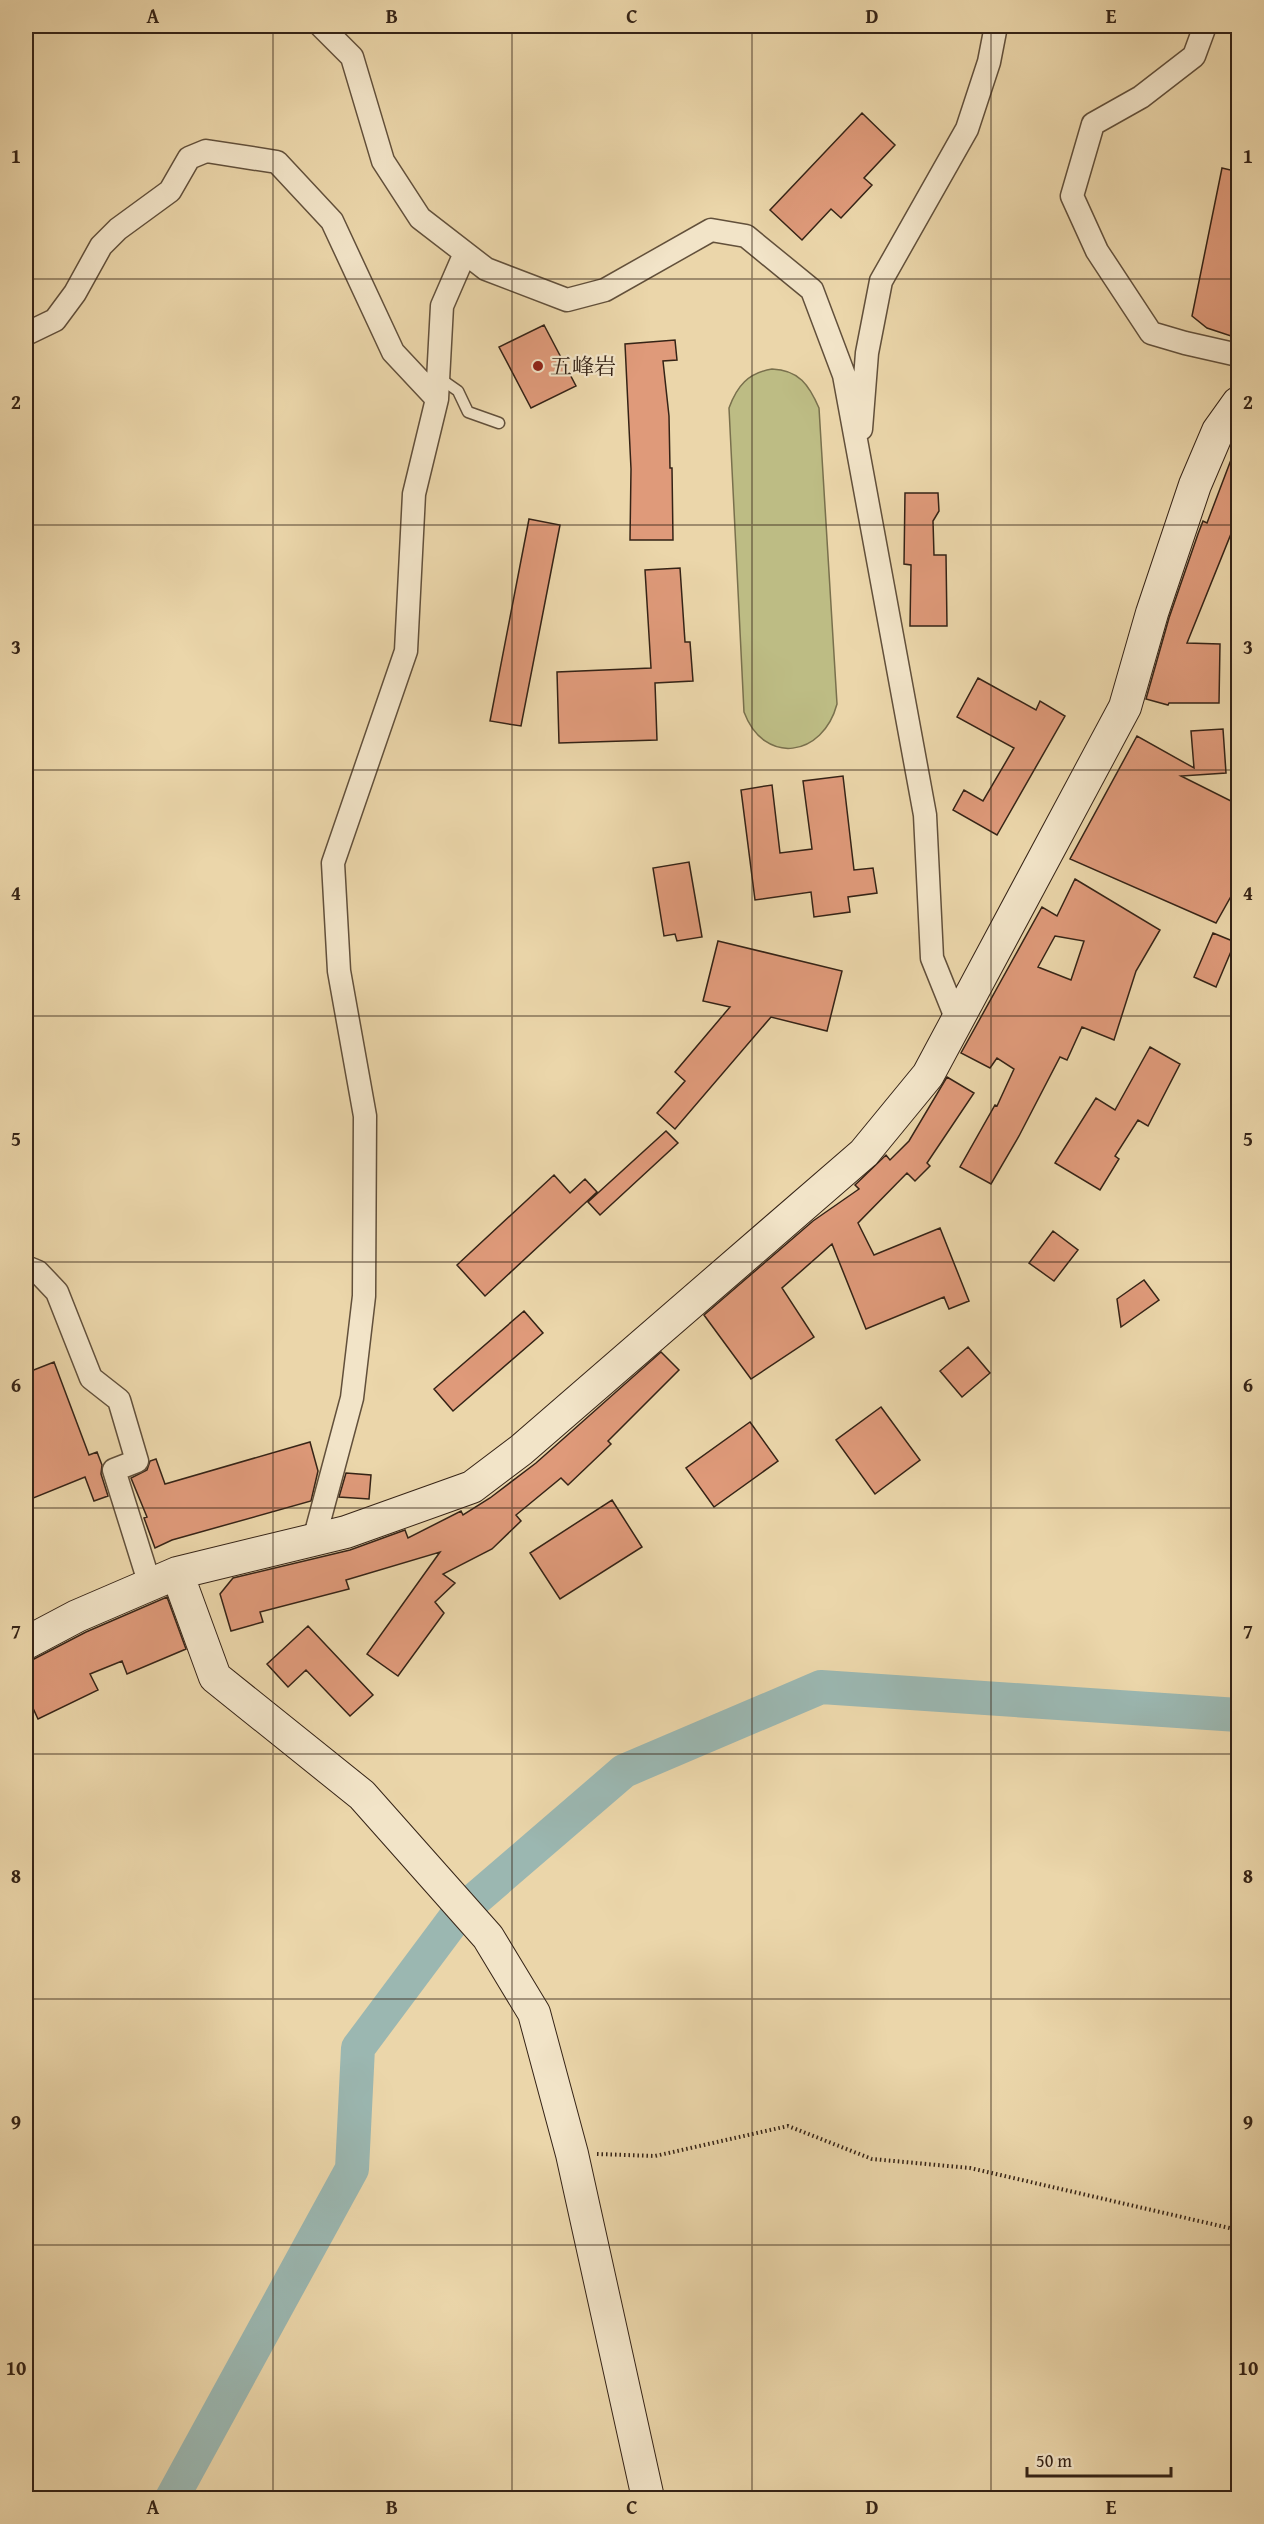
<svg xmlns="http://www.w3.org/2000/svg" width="1264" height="2524" viewBox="0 0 1264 2524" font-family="'Gentium Book Plus','Noto Serif SC',serif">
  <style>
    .green { fill: #bdbc84; stroke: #79704d; stroke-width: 1.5 }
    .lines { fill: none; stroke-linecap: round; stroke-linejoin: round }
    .river { stroke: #9bb7b1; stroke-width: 34 }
    .building { fill: #df9a7a; stroke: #352316; stroke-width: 1.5; fill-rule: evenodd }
    .lane-casing { stroke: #62503b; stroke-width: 13 }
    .street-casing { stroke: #62503b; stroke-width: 25 }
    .secondary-casing { stroke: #352316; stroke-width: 34 }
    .path { stroke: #352316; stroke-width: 4; stroke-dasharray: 1.5 3; stroke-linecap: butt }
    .lane { stroke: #f2e4c8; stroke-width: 10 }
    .street { stroke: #f2e4c8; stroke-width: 22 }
    .secondary { stroke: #f2e4c8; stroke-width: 32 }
    .grid { fill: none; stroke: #352316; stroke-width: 1.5; stroke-opacity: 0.55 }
    .poi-dot { fill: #8f2418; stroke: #f2e4c8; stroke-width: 2 }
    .labels { text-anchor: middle; stroke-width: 4.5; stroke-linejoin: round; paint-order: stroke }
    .poi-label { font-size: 22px; fill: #352316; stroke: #f2e4c8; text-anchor: start }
    .neatline { fill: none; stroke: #352316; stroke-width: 2 }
    .grid-label { font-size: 20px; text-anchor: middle; font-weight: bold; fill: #352316 }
  </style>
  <rect width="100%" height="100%" fill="#ebd6aa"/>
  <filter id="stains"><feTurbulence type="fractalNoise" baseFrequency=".00333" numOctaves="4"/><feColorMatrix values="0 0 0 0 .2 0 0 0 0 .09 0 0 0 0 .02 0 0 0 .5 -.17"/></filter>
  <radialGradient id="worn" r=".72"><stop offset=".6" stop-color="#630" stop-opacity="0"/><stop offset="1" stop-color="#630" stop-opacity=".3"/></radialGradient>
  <path class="green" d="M772 369C799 370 809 385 819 408L837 704C823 757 764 766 744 712L729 408C737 386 748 373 772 369Z"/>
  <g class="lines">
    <path class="river" d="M172 2498 352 2169 358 2048 458 1914 624 1771 821 1687 1238 1715"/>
  </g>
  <path class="building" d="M862 113 895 145 864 178 872 185 841 218 831 209 802 240 770 210Z
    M1222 168 1239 172V333L1231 336 1207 328 1192 316Z
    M544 325 576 386 531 408 499 347Z
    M675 340 677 360 663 361 669 416 670 468H672L673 540H630L631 469 625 344Z
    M1237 444 1239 525 1235 524 1187 643 1220 644 1219 703H1169L1168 705 1146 699 1169 618 1198 534 1203 521 1207 523Z
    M905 493H938L939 511 933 521 934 555H946L947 626H910L911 565 904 564Z
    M529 519 560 525 521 726 490 721Z
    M680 568 685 642H690L693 681 655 683 657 740 559 743 557 672 651 668 645 570Z
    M978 678 1036 710 1040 701 1065 716 997 835 953 810 964 790 983 801 1014 748 957 717Z
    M1223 729 1226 773 1181 776 1239 805V882L1216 923 1070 859 1137 736 1194 768 1191 731Z
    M843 776 854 870 873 868 877 893 848 897 850 912 814 917 811 892 755 900 741 790 772 785 780 853 812 849 803 781Z
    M689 862 702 937 677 941 675 934 664 936 653 868Z
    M1075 879 1160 930 1136 971 1114 1040 1082 1027 1067 1060 1060 1057 1019 1136 991 1184 960 1167 995 1105 997 1106 1014 1069 997 1058 990 1068 961 1053 1042 907 1057 916ZM1055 936 1084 941 1071 980 1038 967Z
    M1213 933 1235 942 1216 987 1194 977Z
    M718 941 842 971 827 1031 771 1017 675 1129 657 1113 685 1081 675 1072 730 1007 703 1001Z
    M1150 1047 1180 1064 1148 1126 1138 1120 1115 1156 1119 1159 1100 1190 1055 1163 1096 1098 1115 1110Z
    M947 1077 974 1093 927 1163 930 1166 915 1181 907 1173 858 1223 874 1255 940 1228 969 1301 949 1309 944 1297 866 1329 832 1244 782 1288 814 1337 751 1379 704 1315 813 1221 859 1189 855 1185 886 1155 890 1160 909 1141Z
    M666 1131 678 1143 600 1215 588 1202Z
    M554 1175 570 1193 585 1179 597 1192 485 1296 457 1265Z
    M1053 1231 1078 1250 1054 1281 1029 1263Z
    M1144 1280 1159 1300 1121 1327 1117 1299Z
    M524 1311 543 1333 453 1411 434 1389Z
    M968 1347 990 1373 962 1397 940 1371Z
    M661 1352 679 1370 608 1441 611 1444 568 1485 561 1478 516 1515 521 1521 492 1549 443 1574 455 1583 435 1602 444 1613 398 1676 367 1654 440 1552 346 1580 349 1589 260 1612 263 1622 231 1631 220 1594 233 1578 350 1550 405 1530 408 1538 461 1511 463 1515 490 1498 536 1463Z
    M54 1362 89 1455 97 1452 102 1465 101 1474 108 1496 94 1501 85 1477 26 1501V1373Z
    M881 1407 920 1460 875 1494 836 1440Z
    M750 1422 778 1461 714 1507 686 1468Z
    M310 1442 318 1471 311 1501 172 1540 155 1548 144 1518 147 1517 131 1478 147 1470 150 1461 156 1459 165 1484Z
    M346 1473 371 1475 369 1499 339 1497Z
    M612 1500 642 1547 560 1599 530 1553Z
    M167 1597 186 1649 127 1674 122 1661 90 1674 98 1690 38 1719 26 1693V1661L34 1659 86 1632Z
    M308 1626 373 1695 350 1716 306 1670 288 1687 267 1664Z"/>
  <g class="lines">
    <defs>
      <path id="lane" d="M438 377 458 391 468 412 499 423"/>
      <path id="street" d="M321 26 352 57 383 161 420 218 486 269 567 300 605 290 711 230 746 236 812 290 844 375 925 815 932 958 957 1020
        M1205 26 1194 56 1141 97 1093 124 1072 196 1097 251 1151 333 1185 343 1238 355
        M26 334 55 320 75 293 101 246 118 229 170 191 189 158 206 151 277 162 332 221 393 352 437 399 414 494 406 651 333 863 339 971 365 1116 364 1296 352 1398 314 1540
        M437 399 442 306 465 253
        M861 429 867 353 881 281 967 129 989 62 996 26
        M26 1267 38 1272 57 1292 91 1378 119 1400 137 1461 114 1470 150 1585"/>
      <path id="secondary" d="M177 1573 215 1677 362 1795 488 1937 534 2013 572 2154 648 2498
        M26 1643 77 1616 177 1573 346 1532 472 1487 521 1450 864 1153 928 1075 1125 707 1152 613 1195 485 1218 431 1238 403"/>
    </defs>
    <use href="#lane" class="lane-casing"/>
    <use href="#street" class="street-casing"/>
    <use href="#secondary" class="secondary-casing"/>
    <path class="path" d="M597 2154 655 2156 788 2126 872 2159 970 2168 1238 2230"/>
    <use href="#lane" class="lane"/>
    <use href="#street" class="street"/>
    <use href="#secondary" class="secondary"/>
  </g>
  <path class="grid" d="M273 26V2498M512 26V2498M752 26V2498M991 26V2498M26 279H1238M26 525H1238M26 770H1238M26 1016H1238M26 1262H1238M26 1508H1238M26 1754H1238M26 1999H1238M26 2245H1238"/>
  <circle class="poi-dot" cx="538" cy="366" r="6"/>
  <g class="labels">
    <g class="poi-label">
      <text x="550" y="374">五峰岩</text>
    </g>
  </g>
  <rect width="1264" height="2524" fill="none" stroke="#ebd6aa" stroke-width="66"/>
  <path d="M1027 2467v9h144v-9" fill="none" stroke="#352316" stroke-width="3"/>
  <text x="1036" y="2467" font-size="18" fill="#352316" stroke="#f2e4c8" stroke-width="4.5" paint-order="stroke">50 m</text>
  <rect x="33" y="33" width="1198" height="2458" class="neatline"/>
  <g class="grid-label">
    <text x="153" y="23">A</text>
    <text x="392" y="23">B</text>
    <text x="632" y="23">C</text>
    <text x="872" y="23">D</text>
    <text x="1111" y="23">E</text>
    <text x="16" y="163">1</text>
    <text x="1248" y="163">1</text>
    <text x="16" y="409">2</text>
    <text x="1248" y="409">2</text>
    <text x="16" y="654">3</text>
    <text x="1248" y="654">3</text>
    <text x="16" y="900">4</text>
    <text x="1248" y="900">4</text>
    <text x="16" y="1146">5</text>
    <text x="1248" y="1146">5</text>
    <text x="16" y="1392">6</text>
    <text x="1248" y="1392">6</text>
    <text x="16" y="1638">7</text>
    <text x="1248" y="1638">7</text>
    <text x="16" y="1883">8</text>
    <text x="1248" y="1883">8</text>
    <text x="16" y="2129">9</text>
    <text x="1248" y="2129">9</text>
    <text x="16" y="2375">10</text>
    <text x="1248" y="2375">10</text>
    <text x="153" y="2514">A</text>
    <text x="392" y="2514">B</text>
    <text x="632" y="2514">C</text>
    <text x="872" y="2514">D</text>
    <text x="1111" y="2514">E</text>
  </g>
  <rect width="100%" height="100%" filter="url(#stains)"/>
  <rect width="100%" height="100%" fill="url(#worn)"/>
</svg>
